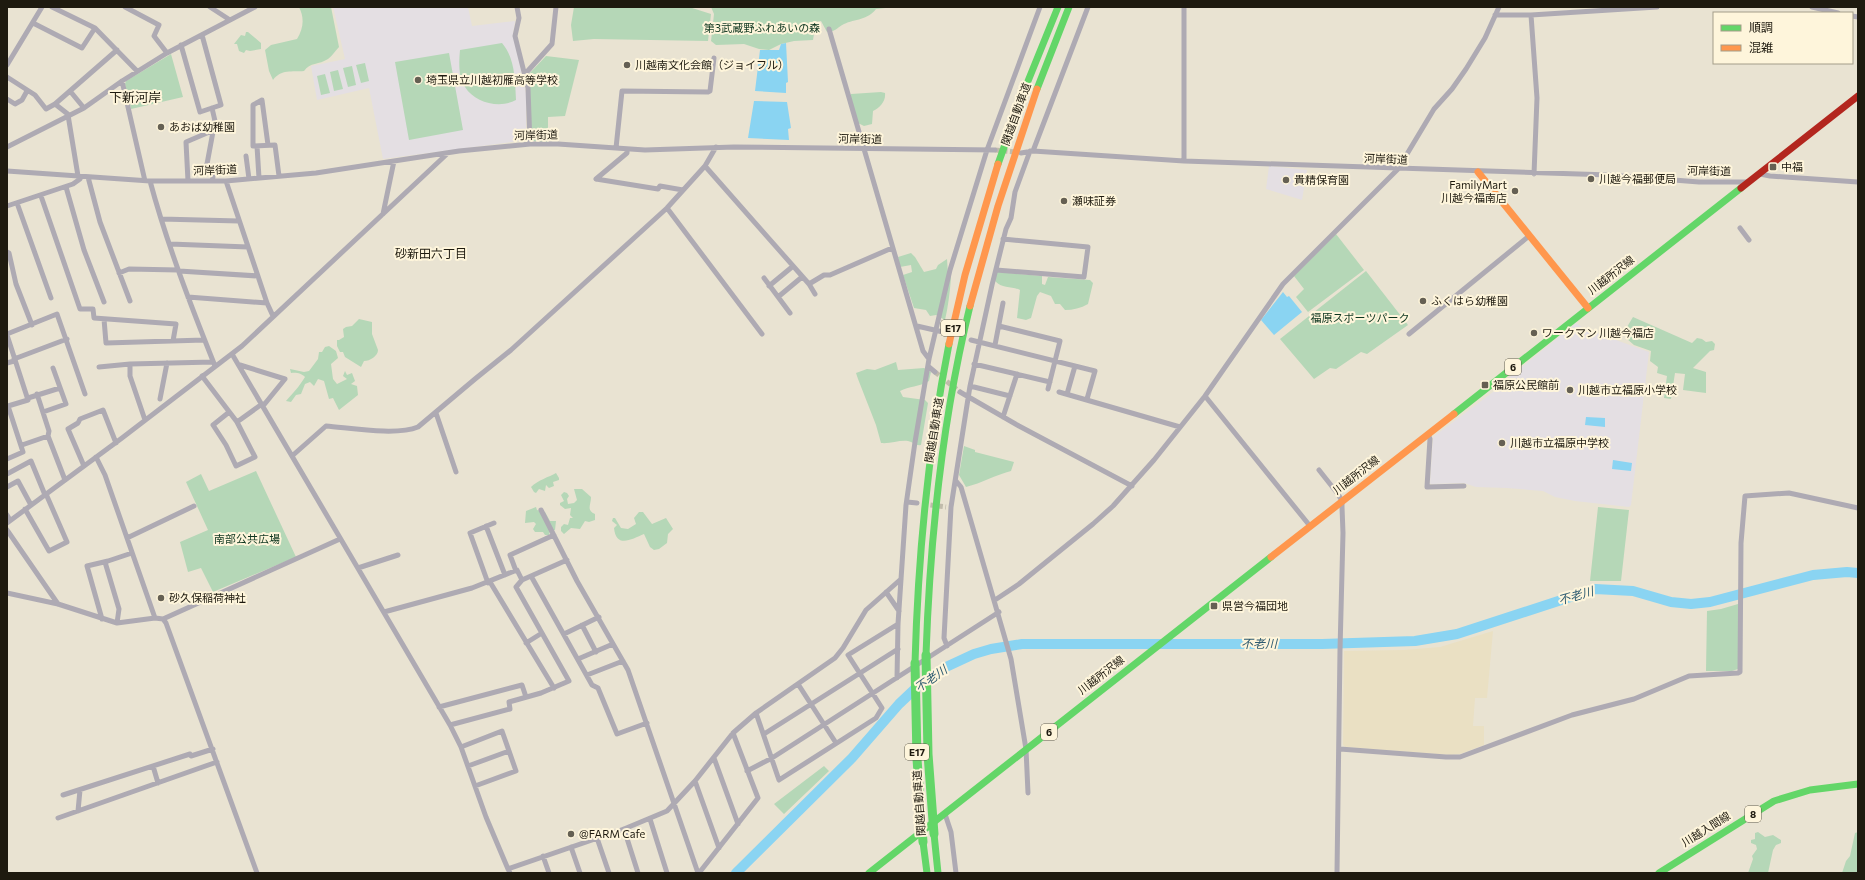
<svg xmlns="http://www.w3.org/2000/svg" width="1865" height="880" viewBox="0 0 1865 880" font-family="Commissioner,'Noto Sans JP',sans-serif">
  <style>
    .built { fill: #eae0c3 }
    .education { fill: #e4dfe3 }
    .green { fill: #b5d7b7 }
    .water { fill: #8ad4f2 }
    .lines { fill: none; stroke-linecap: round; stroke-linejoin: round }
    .river { stroke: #8ad4f2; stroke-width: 10 }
    .street-tunnel { stroke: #c0bbab; stroke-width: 5; stroke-dasharray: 5 2.5; stroke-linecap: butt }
    .street { stroke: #aeaab3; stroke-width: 5 }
    .fast { stroke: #63d668; stroke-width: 7 }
    .slow { stroke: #ff974d; stroke-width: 7 }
    .jam { stroke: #b3261e; stroke-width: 7 }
    .fast-bridge { stroke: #63d668; stroke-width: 9 }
    .poi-dot { fill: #656053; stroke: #fef5db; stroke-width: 1.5 }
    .labels { text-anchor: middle; stroke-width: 4; stroke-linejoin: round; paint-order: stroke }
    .shield { fill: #fef5db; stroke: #615c4c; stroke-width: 1 }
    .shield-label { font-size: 10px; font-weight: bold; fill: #1e1a0f }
    .park-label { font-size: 11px; fill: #0d351e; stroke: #fef5db }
    .poi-label { font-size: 11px; fill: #1e1a0f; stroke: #fef5db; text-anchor: start }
    .street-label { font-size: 11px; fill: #1e1a0f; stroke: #fef5db }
    .neighbourhood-label { font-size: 12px; fill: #1e1a0f; stroke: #fef5db }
    .water-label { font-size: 12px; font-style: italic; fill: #2e5b70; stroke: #fef5db }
    .quarter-label { font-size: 13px; fill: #1e1a0f; stroke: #fef5db }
  </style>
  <rect width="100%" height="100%" fill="#e9e3d2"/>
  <path class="built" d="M1493 631 1487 698H1475L1473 726H1484V745L1460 754 1450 755 1346 747 1343 745 1344 651 1404 650 1440 647Z"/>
  <path class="education" d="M333 7H468L472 26 515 21 513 34 526 93V140L383 159 369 88 317 100 311 66 345 59Z
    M1269 166 1307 170 1302 200 1266 189Z
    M1576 323 1583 328 1649 352 1631 505 1629 507 1575 501 1555 497 1543 491 1507 488 1476 487 1464 483 1431 484 1430 483 1433 437 1493 392 1497 387Z"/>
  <path class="green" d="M299 7H331L339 47C335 51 332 56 328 59 319 65 310 62 304 71 292 72 281 69 273 80L269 71 265 50 271 45 297 39C303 29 305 19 299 7Z
    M574 7H689L711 14 708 41 594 39 573 41 571 25Z
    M711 7H895L876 9C868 20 855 19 844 24 837 27 838 31 827 32L821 21 815 22 812 26 814 34 813 40 794 41 781 44 769 50 759 49 744 44 716 45 711 41 714 14Z
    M246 32H248L261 43V49L250 51 246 50 244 53 239 51 237 44H234L241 35 245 36Z
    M502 43C515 58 515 80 516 100 500 109 475 103 465 87 458 78 459 61 460 50Z
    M449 53 463 130 409 140 395 62Z
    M171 54 183 97 131 109 125 84 126 81Z
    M546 56 579 60 565 116 548 117V142L533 141 531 139 528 75Z
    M365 63 369 81 361 83 356 65Z
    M352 66 356 85 348 87 343 68Z
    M338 70 343 89 334 91 330 72Z
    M325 74 330 93 321 95 317 76Z
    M881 92 885 93C886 101 880 108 873 111L872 124 864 126 858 123 850 96 851 94Z
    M1336 234 1364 270 1308 312 1296 297 1304 289 1294 276Z
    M911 253 915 257 924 272 936 269 938 265 947 259 948 274 951 277C950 292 948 307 945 320L936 315 930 316 926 310 914 308 903 275 912 272 911 265 900 267 898 257Z
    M1366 271 1408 325 1367 354 1361 352 1336 369 1330 368 1314 379 1280 339Z
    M997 272 1042 276V284L1045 285 1048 277 1090 280 1093 283 1088 304C1081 308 1073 310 1065 310L1060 304H1055L1051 296 1040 292 1037 296 1031 318 1026 320 1017 318 1020 290C1012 286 1002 289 995 281Z
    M1633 317 1692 343 1697 338 1702 339 1706 342 1712 341 1715 344 1714 350 1710 351 1693 368 1706 372V393L1683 390 1685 374 1675 373 1671 399 1664 398 1667 376 1657 373 1658 367 1650 361 1651 351 1634 345 1626 338 1627 327Z
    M359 319 372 322V334L378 350C378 356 370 361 364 361L361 367 345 357 343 352H340L337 346V340H339L344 337 343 329 346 327 352 326Z
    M329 346 336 351 338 358 331 364 333 379 337 384 347 379 343 376 345 371 347 375 352 373 355 381 351 384 357 386 358 395 339 410 333 398 329 399 324 381 318 379 314 386 310 382 305 384 301 394 296 395 291 402 286 401C293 393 299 387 305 377 302 373 295 372 291 373L290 369 304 372 309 371 318 359 319 352H322L325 347Z
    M896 362 898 370 924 368 931 372 929 381C919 387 909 386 900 391L903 397 925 400 928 403 921 445C916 446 913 442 908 441 899 440 890 444 881 443L876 425 858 379 856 373 867 369 875 370Z
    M964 446 975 450V452L1014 462 1011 471C995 475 982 483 966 487L959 475Z
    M256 471 296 557 213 592 201 568 188 572 180 542 208 530 186 482 201 474 209 491Z
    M556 473 559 478V480L553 482 554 486 549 488 546 485 545 491 539 489 536 493 534 492 531 487C538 480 549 477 556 473Z
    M574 489H582L591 497C591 505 586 510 595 514V520L589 522 585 521 580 529 571 528 564 534 561 531V527L564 524 568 525 570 518H573L570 515 571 508 565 509 560 505V503L564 501 561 495 564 492 567 493 569 496 567 499 568 504 574 503 577 500Z
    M536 507 537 510 545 512 550 521H556L555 530 550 531 549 535H545L543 532H535L533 529 536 524 534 522 525 523 526 511Z
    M1598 507 1629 510 1621 581H1590Z
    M639 512H643L652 524 666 518 673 529 668 534 667 543 659 549 654 550 650 547 644 534C632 539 616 549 614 528L617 525 612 521 613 518H615L621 528 628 529 636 524 634 518Z
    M1738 604V669L1732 671H1706L1707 611 1721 609Z
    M824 766 829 771 784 814 774 804Z
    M1758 832 1765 837 1773 835 1781 840V843L1776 845 1773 850 1768 873H1748L1753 859 1752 856 1757 849 1756 845 1751 843V840L1755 839V833Z
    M1858 832V873H1842L1846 861 1850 856 1855 833Z"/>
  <path class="water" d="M786 43 788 82 786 83V93L755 91 760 50H779L781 44Z
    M754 101 787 102 791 128 788 129 789 140 748 138Z
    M1283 292 1287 297 1289 296 1302 312 1274 335 1261 320Z
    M1586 417 1605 418V427L1585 425Z
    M1613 460 1632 463 1631 471 1612 469Z"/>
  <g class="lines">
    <path class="river" d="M736 873 852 758 899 704 917 687 946 667 974 654 991 649 1022 644H1322L1415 641 1457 634 1595 589 1633 591 1671 602 1691 604 1710 602 1813 575 1847 572 1858 573"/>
    <path class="street-tunnel" d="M995 150 1016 152
      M935 372 960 392
      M923 504 946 507"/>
    <path class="street" d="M52 7 95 28 137 71
      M125 7 159 25 154 36 167 53
      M210 7 230 20
      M517 7 519 18 515 36 528 88 530 144
      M1184 7V161
      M1812 7 1838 13
      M1495 15H1531L1657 7
      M1531 15 1537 98 1534 174
      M1852 16 1858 17
      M33 23 82 48 95 28
      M829 29 923 351 929 359
      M181 45 200 112 221 105 202 35
      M7 65 42 7
      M525 74 552 44 556 7
      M7 77 35 95 46 109 55 104
      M122 81 145 181
      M70 91 84 108
      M7 99 15 104 22 100 27 91
      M68 115 78 176
      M69 115 55 104 117 50
      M268 145 262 100 253 105V146L275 145 279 176
      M257 146 259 178
      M7 147 84 108 122 81 167 53 255 7
      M616 148 622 91 708 92 710 91 714 58
      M1033 151 1088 7
      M1021 153 1033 151 1184 161 1610 175 1699 182H1748
      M246 156 249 179
      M705 166 809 284 815 294
      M7 171 150 181H226L316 173 459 151 530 144H558L645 150 734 147 995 150
      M1760 174 1770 176 1858 182
      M88 177 100 222 130 301
      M596 179 658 189 660 186 683 190
      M596 179 627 153V149
      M150 181C167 244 191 306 215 366
      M188 181 186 142 214 130
      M212 181 215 169 207 164 215 121 212 108
      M226 181 267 303 273 316
      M66 187 84 250 104 302
      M41 196 80 309H93L94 318 176 324 173 341
      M17 203 51 298
      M7 206 73 184 80 179 81 177
      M667 208 762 334
      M383 214 394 161
      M161 219 239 221
      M1740 228 1749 240
      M170 244 248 247
      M7 252 9 253 16 284 32 325
      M996 270 1084 277 1088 247 1003 239
      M179 271 258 276
      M119 273 129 269 178 270
      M764 278 790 313
      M809 284 824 275H830L892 248
      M769 286 792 267
      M188 297 267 303
      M778 297 802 277
      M104 319 106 343 204 340
      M917 326 943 332
      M999 326 1060 341 1048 389
      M7 334 57 314 85 394
      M1409 334 1529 236
      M7 335 28 400 8 406 23 452 7 459
      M971 340 1095 371 1087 399
      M995 345 1003 303
      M232 354 450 725 510 709 509 702 541 693 569 681 516 587 522 580 567 560
      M14 359 67 339
      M7 363 14 361
      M974 364 1050 382
      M240 365 285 379 263 406
      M99 367 130 364
      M929 367 935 372
      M202 376 237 422 255 457 236 466 226 445 213 425 228 413
      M970 386 1010 396
      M960 392 1019 426 1132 486
      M1059 392 1180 427
      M37 394 49 431 48 436 65 480
      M1067 394 1075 366
      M1205 396 1310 526
      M28 398 60 388
      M160 399 167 363
      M43 412 66 404 53 368
      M436 413 456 472
      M1003 417 1017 374
      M145 420 130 376V364L213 362
      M237 422 262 404
      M1428 434 1430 439 1427 487 1464 486
      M22 445 48 436
      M292 456 326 426C351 428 396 436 418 427L475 379 511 350 667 208 705 166 716 147
      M96 457 105 475 155 618
      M84 466 68 429 78 423 80 419 103 410 116 443
      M1319 470 1338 494 1342 501V507L1343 533 1340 650 1337 873
      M7 474 31 461 45 495
      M956 481 961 487 1011 659 1026 749 1028 793
      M7 487 18 481 31 505
      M907 502 917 503
      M25 509 49 551 67 542 46 494
      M541 510 577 581 628 670 698 873
      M7 515 10 520
      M7 523 122 438 242 346 448 153
      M486 526 505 575
      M7 530 58 604
      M127 538 194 506
      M105 562 119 609 117 623
      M358 568 398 555
      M516 571 510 555 554 535
      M531 576 592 685 598 688 617 734 647 723
      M490 582 554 688
      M488 583 470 533 494 523
      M886 592 899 611
      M7 593 58 604 117 623 155 618 163 619 166 623 257 873
      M995 600 1019 584 1093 524 1113 506 1154 460 1205 396 1283 284 1398 169 1434 109 1452 89 1466 69 1485 38 1499 7
      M384 612 472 588 517 570 522 580
      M102 619 87 566 108 561 132 553
      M163 619 340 539
      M898 624 848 655 882 708 876 718 779 780 756 713 835 658 843 648 866 610 901 579
      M582 625 596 652
      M564 634 599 617
      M526 643 542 633
      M947 646 944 638 951 507 970 386 992 285 1006 229 1011 218 1015 192 1030 151
      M578 659 613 644
      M587 675 623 661
      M897 678 898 624 906 505 915 442 929 359 950 270 987 150 1040 7
      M798 684 836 743
      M439 707 522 685 526 697
      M450 725 461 747 486 817 508 869
      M733 733 756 713
      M764 734 898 649
      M461 747 502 731 516 771 475 786
      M1340 749 1446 757H1460L1572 715 1634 699 1689 676 1738 673 1740 672 1741 543 1745 496 1789 493 1858 508
      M714 758 738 824
      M153 766 158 783
      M468 766 509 751
      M747 771 772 758 999 612
      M695 781 719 848
      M63 795 190 754 191 756 213 749
      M78 811 80 790
      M945 814 951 832 956 873
      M58 818 217 762
      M650 819 667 873
      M624 829 638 873
      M597 838 609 873
      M571 847 580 873
      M543 856 549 873
      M510 873 508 869 624 829 667 811 695 781 733 733 758 798 699 873"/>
    <path class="fast" d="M1037 89 1069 7
      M998 164 1026 86 1058 7
      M1454 414 1741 188
      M926 655C930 537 942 420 970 306
      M915 663C918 556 928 450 949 344
      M934 834 938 873
      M923 842 927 873
      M869 873 1271 557
      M1659 873 1774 801 1810 790 1858 784"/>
    <path class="slow" d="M1478 172 1588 308
      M970 306 998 206 1037 89
      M949 344 965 275 998 164
      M1271 557 1454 414"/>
    <path class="jam" d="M1741 188 1858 96"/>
    <path class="fast-bridge" d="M926 655 928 754 934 834
      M915 663 917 759 923 842"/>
  </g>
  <g class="poi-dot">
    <circle cx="627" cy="65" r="4"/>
    <circle cx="418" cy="80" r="4"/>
    <circle cx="161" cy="127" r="4"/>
    <rect x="1769" y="163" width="8" height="8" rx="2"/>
    <circle cx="1591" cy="179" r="4"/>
    <circle cx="1286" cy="180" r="4"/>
    <circle cx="1515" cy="191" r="4"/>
    <circle cx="1064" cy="201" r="4"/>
    <circle cx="1423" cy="301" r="4"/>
    <circle cx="1534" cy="333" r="4"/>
    <rect x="1481" y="381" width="8" height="8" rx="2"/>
    <circle cx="1570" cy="390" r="4"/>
    <circle cx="1502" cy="443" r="4"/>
    <circle cx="161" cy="598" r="4"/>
    <rect x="1210" y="602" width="8" height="8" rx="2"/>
    <circle cx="571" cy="834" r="4"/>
  </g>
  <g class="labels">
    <g class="shield">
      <rect x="941" y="320" width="24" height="16" rx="3"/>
      <rect x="1505" y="359" width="16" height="16" rx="3"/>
      <rect x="1041" y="724" width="16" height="16" rx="3"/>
      <rect x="905" y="744" width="24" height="16" rx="3"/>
      <rect x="1745" y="806" width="16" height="16" rx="3"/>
    </g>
    <g class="shield-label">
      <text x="953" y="332">E17</text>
      <text x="1513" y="371">6</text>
      <text x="1049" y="736">6</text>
      <text x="917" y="756">E17</text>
      <text x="1753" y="818">8</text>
    </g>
    <g class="park-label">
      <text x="762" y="32">第3武蔵野ふれあいの森</text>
      <text x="1360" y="322">福原スポーツパーク</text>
      <text x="247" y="543">南部公共広場</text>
    </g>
    <g class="poi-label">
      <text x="635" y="69">川越南文化会館（ジョイフル）</text>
      <text x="426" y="84">埼玉県立川越初雁高等学校</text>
      <text x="169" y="131">あおば幼稚園</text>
      <text x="1781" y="171">中福</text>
      <text x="1599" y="183">川越今福郵便局</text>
      <text x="1294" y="184">貴精保育園</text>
      <text x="1507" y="189" text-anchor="end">FamilyMart<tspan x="1507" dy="13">川越今福南店</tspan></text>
      <text x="1072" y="205">瀬味証券</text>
      <text x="1431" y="305">ふくはら幼稚園</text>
      <text x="1542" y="337">ワークマン 川越今福店</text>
      <text x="1493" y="389">福原公民館前</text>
      <text x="1578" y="394">川越市立福原小学校</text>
      <text x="1510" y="447">川越市立福原中学校</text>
      <text x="169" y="602">砂久保稲荷神社</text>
      <text x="1222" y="610">県営今福団地</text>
      <text x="579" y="838">@FARM Cafe</text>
    </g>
    <g class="street-label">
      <text transform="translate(1016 114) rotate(-70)" y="4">関越自動車道</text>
      <text transform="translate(536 135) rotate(-1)" y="4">河岸街道</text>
      <text transform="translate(860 139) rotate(1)" y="4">河岸街道</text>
      <text transform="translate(1386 159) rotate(2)" y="4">河岸街道</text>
      <text transform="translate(215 170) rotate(-2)" y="4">河岸街道</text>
      <text transform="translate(1709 171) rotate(1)" y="4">河岸街道</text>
      <text transform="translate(1611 275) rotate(-38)" y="4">川越所沢線</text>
      <text transform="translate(934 430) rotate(-81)" y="4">関越自動車道</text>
      <text transform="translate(1356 475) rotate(-38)" y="4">川越所沢線</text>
      <text transform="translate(1101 675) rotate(-38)" y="4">川越所沢線</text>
      <text transform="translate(919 803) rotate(-94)" y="4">関越自動車道</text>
      <text transform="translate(1706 829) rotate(-32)" y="4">川越入間線</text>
    </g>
    <g class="neighbourhood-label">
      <text x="431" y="258">砂新田六丁目</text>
    </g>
    <g class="water-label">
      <text transform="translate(1576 596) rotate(-16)" y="4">不老川</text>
      <text x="1259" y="648">不老川</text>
      <text transform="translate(931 679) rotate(-35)" y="4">不老川</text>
    </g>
    <g class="quarter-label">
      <text x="135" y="102">下新河岸</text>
    </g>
  </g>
  <rect width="1865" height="880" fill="none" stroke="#1e1a0f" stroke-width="16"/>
  <rect x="1713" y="12" width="140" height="52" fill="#fef5db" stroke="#a49d89"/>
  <rect x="1721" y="25" width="20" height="6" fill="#63d668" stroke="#a49d89"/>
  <text x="1749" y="32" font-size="12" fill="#1e1a0f">順調</text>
  <rect x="1721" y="45" width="20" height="6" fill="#ff974d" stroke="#a49d89"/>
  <text x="1749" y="52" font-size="12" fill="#1e1a0f">混雑</text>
</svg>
